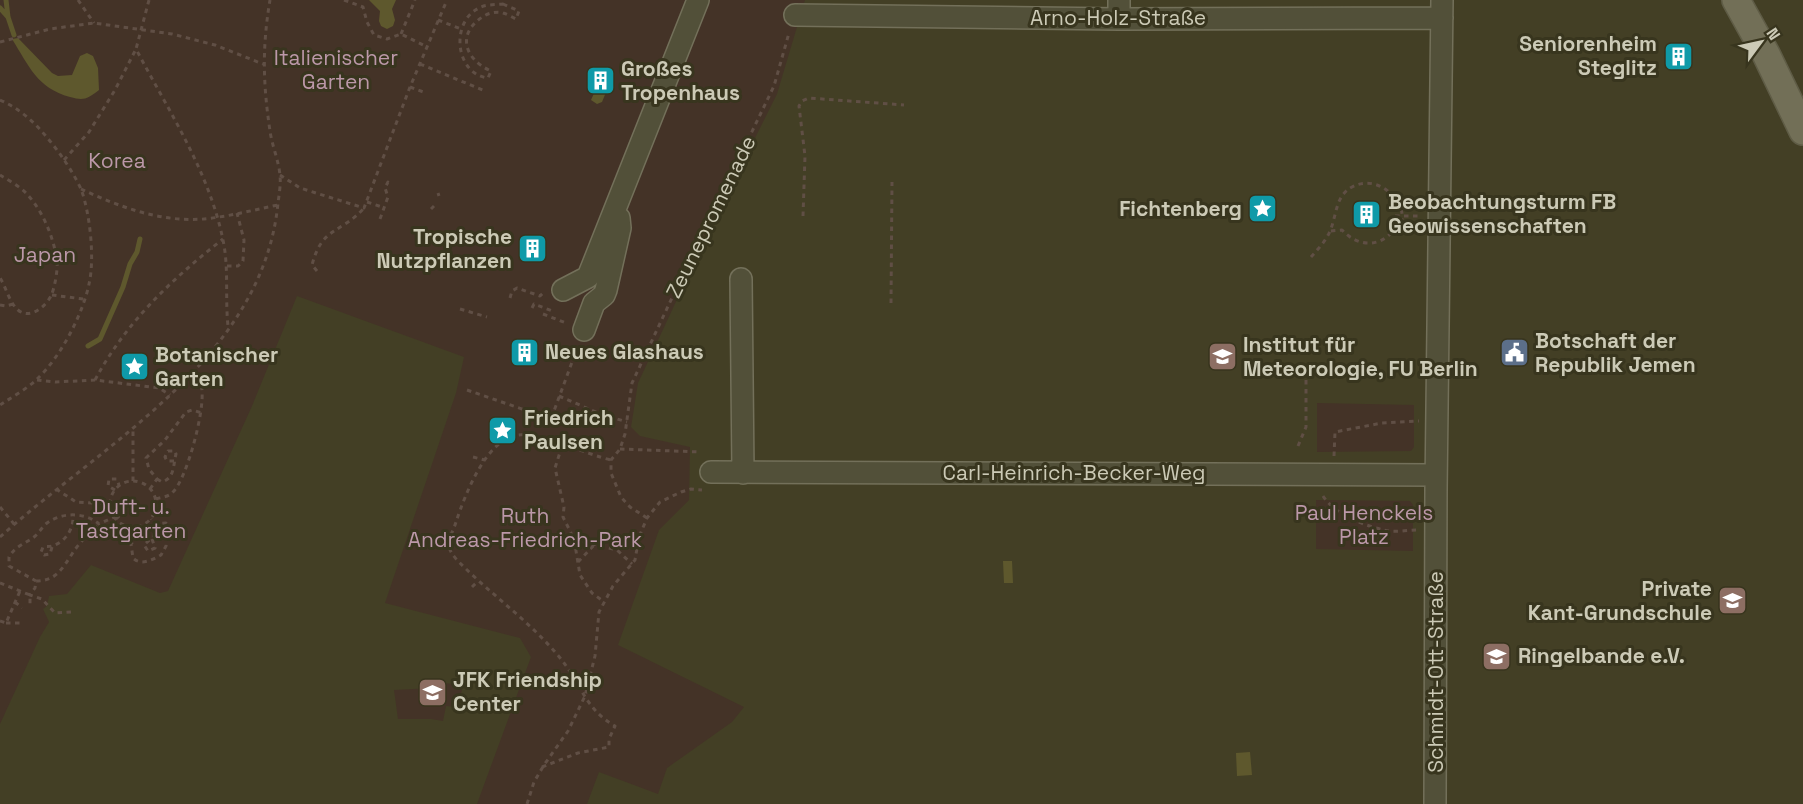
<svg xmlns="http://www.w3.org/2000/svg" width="1803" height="804" viewBox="0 0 1803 804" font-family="'Space Grotesk',sans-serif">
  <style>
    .green { fill: #443327 }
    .water { fill: #5e582d }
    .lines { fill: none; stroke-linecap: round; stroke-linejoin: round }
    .stream { stroke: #5e582d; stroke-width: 5 }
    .minor-casing { stroke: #73705a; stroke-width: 24 }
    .major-casing { stroke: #5f5c46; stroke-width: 30 }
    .path { stroke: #604f45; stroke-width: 3; stroke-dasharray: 4.5 4.5; stroke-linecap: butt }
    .minor { stroke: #525039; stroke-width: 21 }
    .major { stroke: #726f57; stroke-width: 27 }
    .labels { text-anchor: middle; stroke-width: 6; stroke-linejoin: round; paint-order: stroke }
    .street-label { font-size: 21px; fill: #cccab6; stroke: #38351e }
    .poi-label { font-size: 21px; font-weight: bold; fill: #cccab6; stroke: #38351e; text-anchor: start }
    .park-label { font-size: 21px; fill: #bc98a9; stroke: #38351e }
  </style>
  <rect width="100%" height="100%" fill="#433f25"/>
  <path class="green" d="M0 0H805L777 94 716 216 638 383 631 427 640 436 690 447 689 500 659 530 618 645 744 707 732 722 667 768 658 794 599 772 587 804H477L531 657 520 638 385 603 456 393 464 357 297 296 252 406 168 591 160 593 91 565 67 594 49 596 47 606 43 609 49 622 40 637 0 724Z
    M1317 403 1414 405V447L1411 451 1317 452Z
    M1316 500 1410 501 1413 505V551L1316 549Z
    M433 682 463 685 458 707 446 706 443 721 431 719H398L394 690 432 688Z"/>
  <path class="water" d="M369 0H396L392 9 395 20 393 26 387 29 381 26 379 21 380 11Z
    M18 38 52 73 58 76 72 75 80 56 87 53 93 56 98 68 99 90C87 99 84 101 70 97 37 88 29 66 12 39Z
    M603 73 608 75 611 80 602 102 597 104 591 100Z
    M1003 561H1012L1013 583H1004Z
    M1250 752 1252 775 1237 776 1236 753Z"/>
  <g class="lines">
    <path class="stream" d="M6 0 8 17 14 35
      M0 8 8 17
      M88 346 100 339 123 287 130 264 137 252 140 239"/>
    <defs>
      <path id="minor" d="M795 15 1119 19 1442 18
        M1119 19V0
        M741 279 743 473
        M563 290 588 277 698 0
        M584 330 594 303 604 295 606 290 620 228 619 218
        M711 472 1436 475
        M1435 804 1436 490 1442 0"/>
      <path id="major" d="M1736 0 1766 54 1803 131"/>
    </defs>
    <use href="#minor" class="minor-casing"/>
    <use href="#major" class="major-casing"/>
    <path class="path" d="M78 0 94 23
      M149 0 136 49C168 110 209 171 223 240 229 268 225 298 228 326
      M344 0 363 7 367 22 374 35 387 39 401 34 427 47
      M503 4 519 11 516 19C512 17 507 14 503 13 497 11 489 13 484 16 456 33 464 59 491 71L488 78C455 74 450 22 479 8 486 4 495 5 503 4Z
      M438 20 461 29
      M401 34 415 0
      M0 42 50 29 94 23 172 34 215 45 263 64
      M420 64 485 91
      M410 87 426 93
      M0 100C25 111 41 129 57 150 66 162 75 176 81 189 90 213 95 259 89 284 83 314 60 358 37 379 27 389 12 397 0 405
      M64 160 89 132 115 90 136 49
      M0 175C8 180 19 186 26 193 43 211 53 236 57 260 58 269 55 287 51 296 45 307 30 320 18 310 9 302 6 287 0 278
      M280 175 300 188 364 208 410 87 447 0
      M81 189C124 209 170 226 219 217 239 214 258 209 278 205
      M438 193 439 196
      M367 202 385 208
      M431 209 434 206
      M803 216 805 156 799 106 802 101 809 98 904 105
      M1395 216H1420
      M380 219 388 197 385 188 388 182 392 184
      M1311 257C1318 249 1326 241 1330 231 1337 215 1335 196 1352 187 1371 177 1390 188 1399 205 1401 209 1403 214 1402 219 1400 223 1396 227 1394 230 1379 248 1358 247 1342 230L1330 231
      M227 266H238L243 261 244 240 237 213
      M317 271 312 265C322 226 341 234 364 208
      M52 295 83 299
      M510 298 512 291 517 288 540 296 544 292
      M891 303 892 182
      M0 305 6 306 13 304
      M532 308 534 304 555 312
      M460 309 487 317
      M543 314 566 323
      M37 380 56 382 95 380 159 388 170 395
      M95 380C126 322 172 279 223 239
      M467 390 551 419 578 346
      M559 396 598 413 627 422
      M562 446 555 468 564 507 563 517 574 539 580 575 592 593 603 601
      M1298 446 1306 427V377
      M620 449 700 452
      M1334 456 1335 432 1382 423 1419 421
      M473 457 485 460
      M157 479 162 482C175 478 173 465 176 454L175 451H168L165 457 167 461H174
      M133 481V429
      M110 504a23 23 0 1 1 46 0a23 23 0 1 1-46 0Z
      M56 489 76 502 110 504
      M150 489 157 479 149 469 146 458 165 440 186 412 192 410 202 413
      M115 490 108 486 109 479H117L119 485
      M1323 496C1335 515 1363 525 1384 530 1394 533 1407 530 1418 530
      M156 499C162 497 169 497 173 492 187 478 204 413 202 392 202 384 199 378 194 370
      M0 507 14 524
      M647 518 630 507 621 497 611 473V460L620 449 625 434 632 383 686 268 774 86 789 33
      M116 519 122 513
      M139 526 138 535 131 544 133 558C141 566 152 560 161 555L166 546 169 526 166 523 154 524 151 519
      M0 537C104 443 263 358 278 203 279 195 281 184 280 176 279 161 272 146 270 131 263 84 262 47 270 0
      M152 539 155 548 148 551 144 545 154 536V524
      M574 539 617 550 632 564
      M52 547 50 554 44 555 41 552 43 547C46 546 49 547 52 546 66 542 74 528 73 515
      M578 562 595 544
      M36 581C56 581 62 569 72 554 79 543 89 533 98 525
      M0 583 30 595V605
      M472 587 478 581
      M15 602 22 608
      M71 612 55 613 42 599 30 595 35 588 36 581 9 566V557C15 546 25 544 34 537 39 533 42 527 47 523 62 512 85 512 99 524L114 517
      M0 621 6 623 20 591
      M6 623H23
      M542 767 578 753 609 747V739L615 726C586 710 580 683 561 659 531 622 490 594 457 560 453 555 449 551 449 544 449 537 454 529 456 522 465 495 486 439 518 435 536 432 589 455 611 460
      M527 804 534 782 544 765 568 731 585 696 595 656 599 612 613 586 635 560 639 537 647 518 660 502 681 492 691 489 702 490"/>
    <use href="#minor" class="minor"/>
    <use href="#major" class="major"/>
  </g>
  <defs>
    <symbol id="building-square" viewBox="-11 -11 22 22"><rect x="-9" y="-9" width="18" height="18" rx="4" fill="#0f9aa8" stroke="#38351e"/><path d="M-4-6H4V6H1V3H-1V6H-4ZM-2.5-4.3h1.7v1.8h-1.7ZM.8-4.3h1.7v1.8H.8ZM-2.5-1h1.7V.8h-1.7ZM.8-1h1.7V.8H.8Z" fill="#fff"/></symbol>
    <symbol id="sight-square" viewBox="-11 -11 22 22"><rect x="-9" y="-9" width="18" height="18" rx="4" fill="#0f9aa8" stroke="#38351e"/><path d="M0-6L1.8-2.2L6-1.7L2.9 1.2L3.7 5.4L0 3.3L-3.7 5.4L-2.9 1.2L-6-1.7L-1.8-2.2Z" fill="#fff"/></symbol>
    <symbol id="civic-square" viewBox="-11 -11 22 22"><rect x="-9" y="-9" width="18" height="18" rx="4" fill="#5c6f8a" stroke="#38351e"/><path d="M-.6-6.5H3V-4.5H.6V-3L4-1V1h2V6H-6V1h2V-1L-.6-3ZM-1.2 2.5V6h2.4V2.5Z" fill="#fff"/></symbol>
    <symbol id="university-square" viewBox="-11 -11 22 22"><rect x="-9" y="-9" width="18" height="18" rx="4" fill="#8d6e63" stroke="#38351e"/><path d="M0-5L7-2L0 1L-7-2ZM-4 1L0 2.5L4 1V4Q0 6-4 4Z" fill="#fff"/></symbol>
    <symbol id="school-square" viewBox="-11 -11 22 22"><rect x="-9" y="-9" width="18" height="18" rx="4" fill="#8d6e63" stroke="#38351e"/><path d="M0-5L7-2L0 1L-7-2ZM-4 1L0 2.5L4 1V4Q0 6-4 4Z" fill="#fff"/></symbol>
  </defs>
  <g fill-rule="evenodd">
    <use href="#building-square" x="1662" y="40" width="33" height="33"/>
    <use href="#building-square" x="584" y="64" width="33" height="33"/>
    <use href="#sight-square" x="1246" y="192" width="33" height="33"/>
    <use href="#building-square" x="1350" y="198" width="33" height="33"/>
    <use href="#building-square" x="516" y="232" width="33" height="33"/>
    <use href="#building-square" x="508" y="336" width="33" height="33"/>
    <use href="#civic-square" x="1498" y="336" width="33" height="33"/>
    <use href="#university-square" x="1206" y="340" width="33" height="33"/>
    <use href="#sight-square" x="118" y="350" width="33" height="33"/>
    <use href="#sight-square" x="486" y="414" width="33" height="33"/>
    <use href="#school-square" x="1716" y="584" width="33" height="33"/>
    <use href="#school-square" x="1480" y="640" width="33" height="33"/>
    <use href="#school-square" x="416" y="676" width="33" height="33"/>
  </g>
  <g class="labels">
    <g class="street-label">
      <text x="1118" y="25">Arno-Holz-Straße</text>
      <text transform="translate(711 217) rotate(-64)" y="7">Zeunepromenade</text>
      <text x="1074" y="480">Carl-Heinrich-Becker-Weg</text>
      <text transform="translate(1436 672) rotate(-90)" y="7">Schmidt-Ott-Straße</text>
    </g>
    <g class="poi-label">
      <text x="1657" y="51" text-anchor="end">Seniorenheim<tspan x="1657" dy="24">Steglitz</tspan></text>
      <text x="621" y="76">Großes<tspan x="621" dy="24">Tropenhaus</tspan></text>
      <text x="1388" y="209">Beobachtungsturm FB<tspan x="1388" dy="24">Geowissenschaften</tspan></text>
      <text x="1242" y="216" text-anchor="end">Fichtenberg</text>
      <text x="512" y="244" text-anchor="end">Tropische<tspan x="512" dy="24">Nutzpflanzen</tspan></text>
      <text x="1535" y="348">Botschaft der<tspan x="1535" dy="24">Republik Jemen</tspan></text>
      <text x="1243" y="352">Institut für<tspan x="1243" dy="24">Meteorologie, FU Berlin</tspan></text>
      <text x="545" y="359">Neues Glashaus</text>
      <text x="155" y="362">Botanischer<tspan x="155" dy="24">Garten</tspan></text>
      <text x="524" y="425">Friedrich<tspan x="524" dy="24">Paulsen</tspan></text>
      <text x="1712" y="596" text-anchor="end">Private<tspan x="1712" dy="24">Kant-Grundschule</tspan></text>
      <text x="1518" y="663">Ringelbande e.V.</text>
      <text x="453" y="687">JFK Friendship<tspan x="453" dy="24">Center</tspan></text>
    </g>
    <g class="park-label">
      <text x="336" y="65">Italienischer<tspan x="336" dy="24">Garten</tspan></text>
      <text x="117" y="168">Korea</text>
      <text x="45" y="262">Japan</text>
      <text x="131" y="514">Duft- u.<tspan x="131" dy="24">Tastgarten</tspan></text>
      <text x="1364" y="520">Paul Henckels<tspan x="1364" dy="24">Platz</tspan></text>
      <text x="525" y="523">Ruth<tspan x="525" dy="24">Andreas-Friedrich-Park</tspan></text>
    </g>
  </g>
  <g transform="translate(1761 42) rotate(57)" stroke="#38351e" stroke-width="4.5" paint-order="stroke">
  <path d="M0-4.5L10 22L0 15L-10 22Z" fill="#cccab6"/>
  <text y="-9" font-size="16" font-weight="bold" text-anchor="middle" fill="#cccab6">N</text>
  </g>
</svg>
